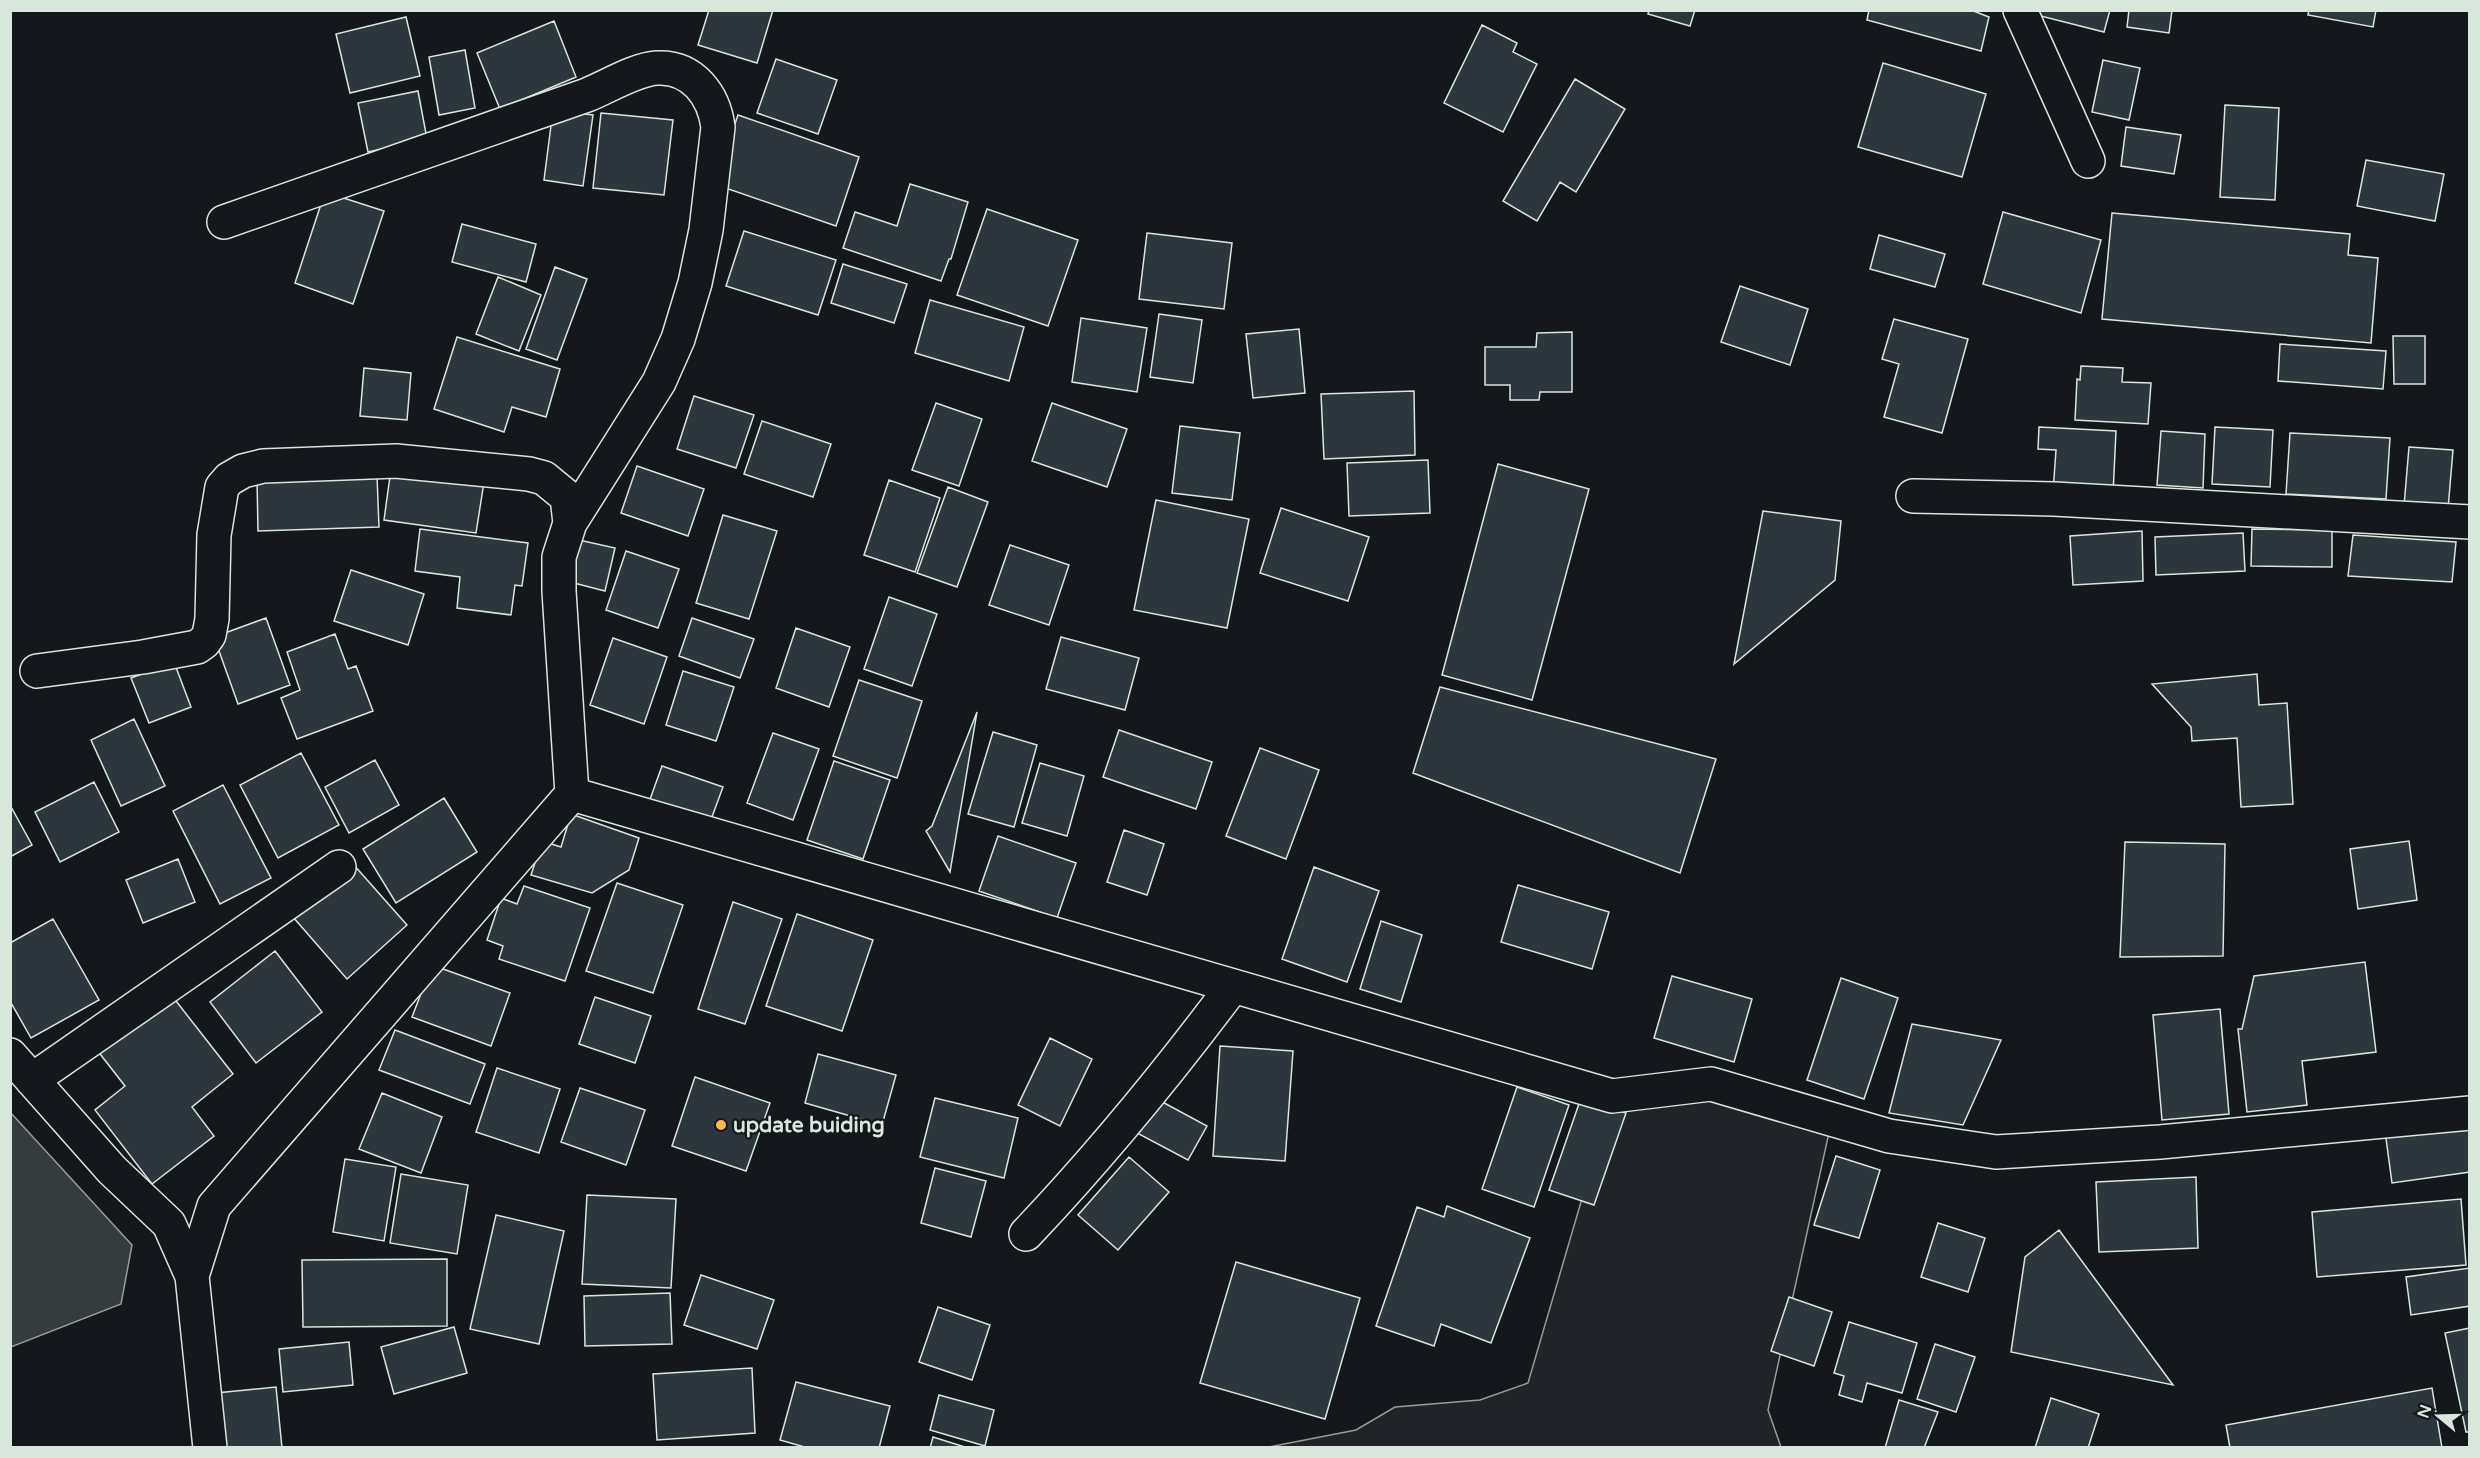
<svg xmlns="http://www.w3.org/2000/svg" width="2480" height="1458" viewBox="0 0 2480 1458" font-family="'Varela Round',sans-serif">
  <style>
    .green { fill: #202428; stroke: #939e99; stroke-width: 1.5 }
    .water { fill: #363b3e; stroke: #939e99; stroke-width: 1.5 }
    .building { fill: #2c363c; stroke: #d8e6dc; stroke-width: 1.5 }
    .lines { fill: none; stroke-linecap: round; stroke-linejoin: round }
    .minor-casing { stroke: #d8e6dc; stroke-width: 36 }
    .minor { stroke: #14181c; stroke-width: 33 }
    .poi-dot { fill: #ffb74d; stroke: #14181c; stroke-width: 2 }
    .labels { text-anchor: middle; stroke-width: 4.5; stroke-linejoin: round; paint-order: stroke }
    .poi-label { font-size: 21px; font-weight: bold; fill: #d8e6dc; stroke: #14181c; text-anchor: start }
  </style>
  <rect width="100%" height="100%" fill="#14181c"/>
  <path class="green" d="M1711 1084 1832 1119 1768 1410 1781 1447 1264 1448 1356 1430 1395 1407 1480 1400 1528 1383 1612 1096Z"/>
  <path class="water" d="M10 1112 132 1245 121 1304 11 1347Z"/>
  <path class="building" d="M709 10H773L757 63 698 45Z
    M1649 10H1695L1690 26 1648 14Z
    M1869 10H1971L1989 17 1981 51 1867 20Z
    M2030 10H2110L2104 32 2029 13Z
    M2129 10H2172L2169 33 2127 27Z
    M2309 10H2376L2373 27 2308 15Z
    M406 17 420 76 350 93 336 34Z
    M554 21 576 77 500 109 477 53Z
    M1482 25 1517 43 1513 52 1537 64 1503 132 1444 103Z
    M465 50 475 108 439 115 429 57Z
    M776 59 837 80 818 134 757 113Z
    M2103 60 2140 68 2129 120 2092 112Z
    M1883 63 1986 94 1962 177 1858 147Z
    M1575 79 1625 109 1576 192 1560 182 1537 221 1503 201Z
    M418 91 427 139 368 152 358 103Z
    M2225 105 2279 108 2275 200 2220 197Z
    M553 110 593 115 583 186 544 180Z
    M601 113 673 120 664 195 593 188Z
    M738 115 859 157 836 226 714 184Z
    M2126 127 2181 135 2174 174 2121 166Z
    M2366 160 2444 174 2435 221 2357 206Z
    M910 184 968 202 951 259H949L941 281 843 248 855 212 897 226Z
    M325 192 384 211 353 304 295 283Z
    M987 209 1078 240 1048 326 957 295Z
    M2003 212 2101 240 2081 313 1983 284Z
    M2112 213 2350 234 2348 255 2378 258 2371 343 2102 319Z
    M462 224 536 244 526 282 452 262Z
    M744 231 836 260 818 315 726 286Z
    M1147 233 1232 243 1224 309 1139 299Z
    M1879 235 1945 254 1935 287 1870 269Z
    M843 264 907 284 894 323 831 303Z
    M555 267 587 279 557 360 526 349Z
    M498 277 541 295 519 351 476 334Z
    M1740 286 1808 309 1790 365 1721 342Z
    M930 300 1024 327 1009 381 915 353Z
    M1159 314 1202 320 1193 383 1150 377Z
    M1081 318 1147 328 1137 392 1072 382Z
    M1894 319 1968 339 1942 433 1884 417 1899 364 1882 359Z
    M1299 329 1305 393 1253 398 1246 334Z
    M1572 332V392H1540L1539 400H1510V385H1485V347H1536L1537 333Z
    M2393 336H2425V384H2394Z
    M457 337 560 369 546 417 512 407 504 432 434 409Z
    M2280 344 2386 351 2383 389 2278 381Z
    M2081 366 2123 368 2122 382 2151 383 2148 424 2075 420 2077 379 2080 380Z
    M364 368 411 373 407 420 360 416Z
    M1414 391 1415 455 1324 459 1321 394Z
    M694 396 754 415 736 468 677 449Z
    M936 403 982 419 959 486 912 470Z
    M1052 403 1127 429 1107 487 1032 461Z
    M762 421 831 444 813 497 744 474Z
    M1180 426 1240 433 1232 500 1172 493Z
    M2039 427 2116 431 2113 495 2053 492 2056 450 2038 449Z
    M2215 427 2273 430 2270 487 2212 484Z
    M2161 431 2205 434 2203 488 2157 485Z
    M2290 433 2390 438 2386 499 2286 494Z
    M2409 447 2453 450 2448 509 2404 506Z
    M1428 460 1430 513 1349 516 1347 463Z
    M1498 464 1589 489 1532 700 1442 675Z
    M637 466 704 489 688 536 621 513Z
    M391 469 484 482 476 533 384 520Z
    M377 476 379 527 258 531 257 480Z
    M889 480 940 498 915 572 864 555Z
    M948 487 988 502 957 587 917 573Z
    M1156 500 1249 519 1227 628 1134 610Z
    M1281 508 1369 537 1348 601 1260 573Z
    M1763 511 1841 521 1835 580 1734 664Z
    M723 515 777 531 749 619 696 603Z
    M420 529 528 543 522 586 515 585 511 615 457 608 460 577 415 571Z
    M2252 529 2332 530V567L2251 566Z
    M2142 531 2143 581 2073 585 2070 536Z
    M2243 533 2245 571 2156 575 2155 537Z
    M2353 535 2456 542 2452 582 2348 576Z
    M579 540 615 548 605 591 570 582Z
    M1010 545 1069 565 1049 625 989 605Z
    M626 551 679 569 658 628 606 610Z
    M351 570 424 594 408 645 334 621Z
    M889 597 937 614 912 686 864 669Z
    M266 618 290 685 238 704 214 637Z
    M692 618 754 639 740 678 679 656Z
    M796 628 850 647 829 707 776 688Z
    M335 634 348 669 356 666 373 711 297 739 281 698 300 690 287 652Z
    M1061 637 1139 658 1125 710 1046 689Z
    M613 638 667 657 644 724 590 705Z
    M174 662 191 707 149 723 131 678Z
    M683 671 734 687 716 741 666 725Z
    M2257 674 2259 705 2287 703 2293 804 2241 807 2237 738 2192 741 2191 727 2152 684Z
    M859 680 922 701 897 778 833 756Z
    M1440 687 1716 759 1680 873 1413 773Z
    M977 712 950 872 926 831 932 826Z
    M134 719 165 786 121 806 91 740Z
    M1119 730 1212 762 1196 809 1103 777Z
    M993 732 1037 745 1014 827 968 814Z
    M773 733 819 749 793 820 747 803Z
    M1260 748 1319 770 1286 859 1226 836Z
    M301 753 339 825 278 858 240 785Z
    M375 760 399 805 349 833 325 787Z
    M834 761 890 780 863 859 807 840Z
    M1040 763 1084 776 1067 836 1022 823Z
    M662 766 723 787 709 825 648 805Z
    M94 782 119 832 60 862 35 812Z
    M223 785 271 878 220 904 173 811Z
    M444 798 477 852 396 903 363 849Z
    M10 805 32 845 10 857Z
    M571 814 639 838 629 870 592 893 531 875 542 841 561 847Z
    M1124 830 1164 844 1147 895 1107 882Z
    M998 836 1076 863 1057 918 979 891Z
    M2409 841 2417 900 2358 909 2350 849Z
    M2125 842 2225 844 2223 956 2120 957Z
    M178 859 195 902 143 923 126 880Z
    M353 864 407 925 347 979 293 917Z
    M1314 867 1379 891 1347 982 1282 959Z
    M617 883 683 905 653 993 586 971Z
    M1518 885 1609 912 1592 969 1501 942Z
    M524 886 590 908 565 981 499 959 503 946 487 940 501 898 517 904Z
    M733 902 782 919 745 1024 698 1009Z
    M797 914 873 940 842 1031 766 1006Z
    M53 919 99 1000 31 1038 10 1001V943Z
    M1381 921 1422 935 1401 1002 1360 989Z
    M275 951 322 1012 256 1063 210 1002Z
    M2365 962 2376 1052 2302 1061 2307 1105 2247 1112 2238 1029H2242L2254 976Z
    M432 965 510 993 491 1046 412 1017Z
    M1672 976 1752 999 1734 1062 1654 1038Z
    M1841 978 1898 998 1864 1099 1807 1080Z
    M169 992 233 1074 192 1107 214 1136 152 1184 95 1110 125 1086 97 1050Z
    M595 997 651 1016 635 1063 579 1044Z
    M2220 1009 2229 1114 2162 1120 2153 1015Z
    M1912 1024 2001 1040 1963 1125 1889 1113Z
    M395 1030 485 1064 470 1104 379 1070Z
    M1050 1038 1092 1059 1060 1126 1018 1105Z
    M1220 1046 1293 1051 1285 1161 1213 1156Z
    M818 1054 896 1075 882 1125 805 1103Z
    M497 1068 560 1089 539 1153 476 1132Z
    M695 1077 770 1103 746 1171 672 1146Z
    M1517 1087 1569 1105 1534 1207 1482 1189Z
    M580 1088 645 1110 626 1165 561 1142Z
    M382 1093 442 1117 421 1173 359 1149Z
    M935 1098 1018 1118 1004 1178 920 1157Z
    M1155 1098 1207 1126 1188 1160 1137 1133Z
    M1581 1098 1626 1113 1594 1205 1549 1190Z
    M2470 1120V1172L2392 1183 2385 1131Z
    M1836 1156 1880 1170 1859 1238 1814 1225Z
    M1129 1157 1169 1192 1118 1250 1078 1215Z
    M345 1159 396 1167 384 1241 333 1232Z
    M935 1168 986 1181 971 1237 921 1223Z
    M401 1174 468 1185 457 1254 390 1243Z
    M2196 1177 2198 1248 2099 1252 2096 1182Z
    M587 1195 676 1199 671 1288 582 1284Z
    M2461 1199 2466 1265 2317 1277 2312 1212Z
    M1447 1206 1530 1238 1491 1343 1441 1324 1434 1346 1376 1326 1417 1207 1444 1217Z
    M496 1215 564 1231 539 1344 470 1329Z
    M1938 1223 1985 1238 1968 1292 1921 1277Z
    M2059 1230 2173 1385 2011 1352 2025 1257Z
    M447 1259V1326L303 1327 302 1260Z
    M1236 1262 1360 1298 1325 1419 1200 1383Z
    M2470 1268V1306L2411 1315 2406 1277Z
    M701 1275 774 1300 757 1349 684 1325Z
    M670 1293 672 1344 585 1346 584 1296Z
    M1789 1297 1832 1312 1814 1366 1771 1351Z
    M938 1307 990 1325 972 1380 919 1362Z
    M1849 1322 1917 1343 1902 1393 1867 1383 1862 1402 1839 1395 1844 1376 1834 1373Z
    M454 1327 467 1373 394 1394 381 1347Z
    M2470 1328V1432H2466L2445 1333Z
    M349 1342 353 1385 283 1392 279 1349Z
    M1935 1344 1975 1357 1956 1412 1917 1399Z
    M752 1368 755 1433 657 1440 653 1374Z
    M796 1382 890 1406 879 1448H808L780 1440Z
    M276 1387 282 1448H221L216 1393Z
    M2432 1388 2442 1448H2230L2226 1425Z
    M939 1395 994 1410 985 1446 930 1430Z
    M2051 1398 2099 1414 2088 1448H2035Z
    M1899 1400 1938 1412 1924 1448H1885Z
    M933 1437 968 1448H930Z"/>
  <g class="lines">
    <defs>
      <path id="minor" d="M2020 10 2088 161
        M1913 496 2054 499 2470 522
        M37 671 143 657 197 647 204 642 209 635 212 619 214 535 222 487 229 479 243 471 263 466 396 461 529 474 544 478 567 497 570 523
        M572 794 1612 1096 1711 1084 1889 1136 1996 1152 2160 1142 2470 1113
        M10 1055 112 1170 169 1224 192 1276 210 1448
        M32 1080 339 867
        M1026 1234C1101 1155 1168 1073 1233 986
        M192 1276 214 1206 572 794 559 591V557L570 523 659 382 678 339 695 283 706 230 718 127C714 96 693 66 657 68 636 69 607 87 587 95L224 222"/>
    </defs>
    <use href="#minor" class="minor-casing"/>
    <use href="#minor" class="minor"/>
  </g>
  <circle class="poi-dot" cx="721" cy="1125" r="6"/>
  <g class="labels">
    <g class="poi-label">
      <text x="733" y="1132">update buiding</text>
    </g>
  </g>
  <rect width="2480" height="1458" fill="none" stroke="#d8e6dc" stroke-width="24"/>
  <g transform="translate(2438 1416) rotate(289)" stroke="#14181c" stroke-width="4.5" paint-order="stroke">
  <path d="M0-4.5L10 22L0 15L-10 22Z" fill="#d8e6dc"/>
  <text y="-9" font-size="16" font-weight="bold" text-anchor="middle" fill="#d8e6dc">N</text>
  </g>
</svg>
